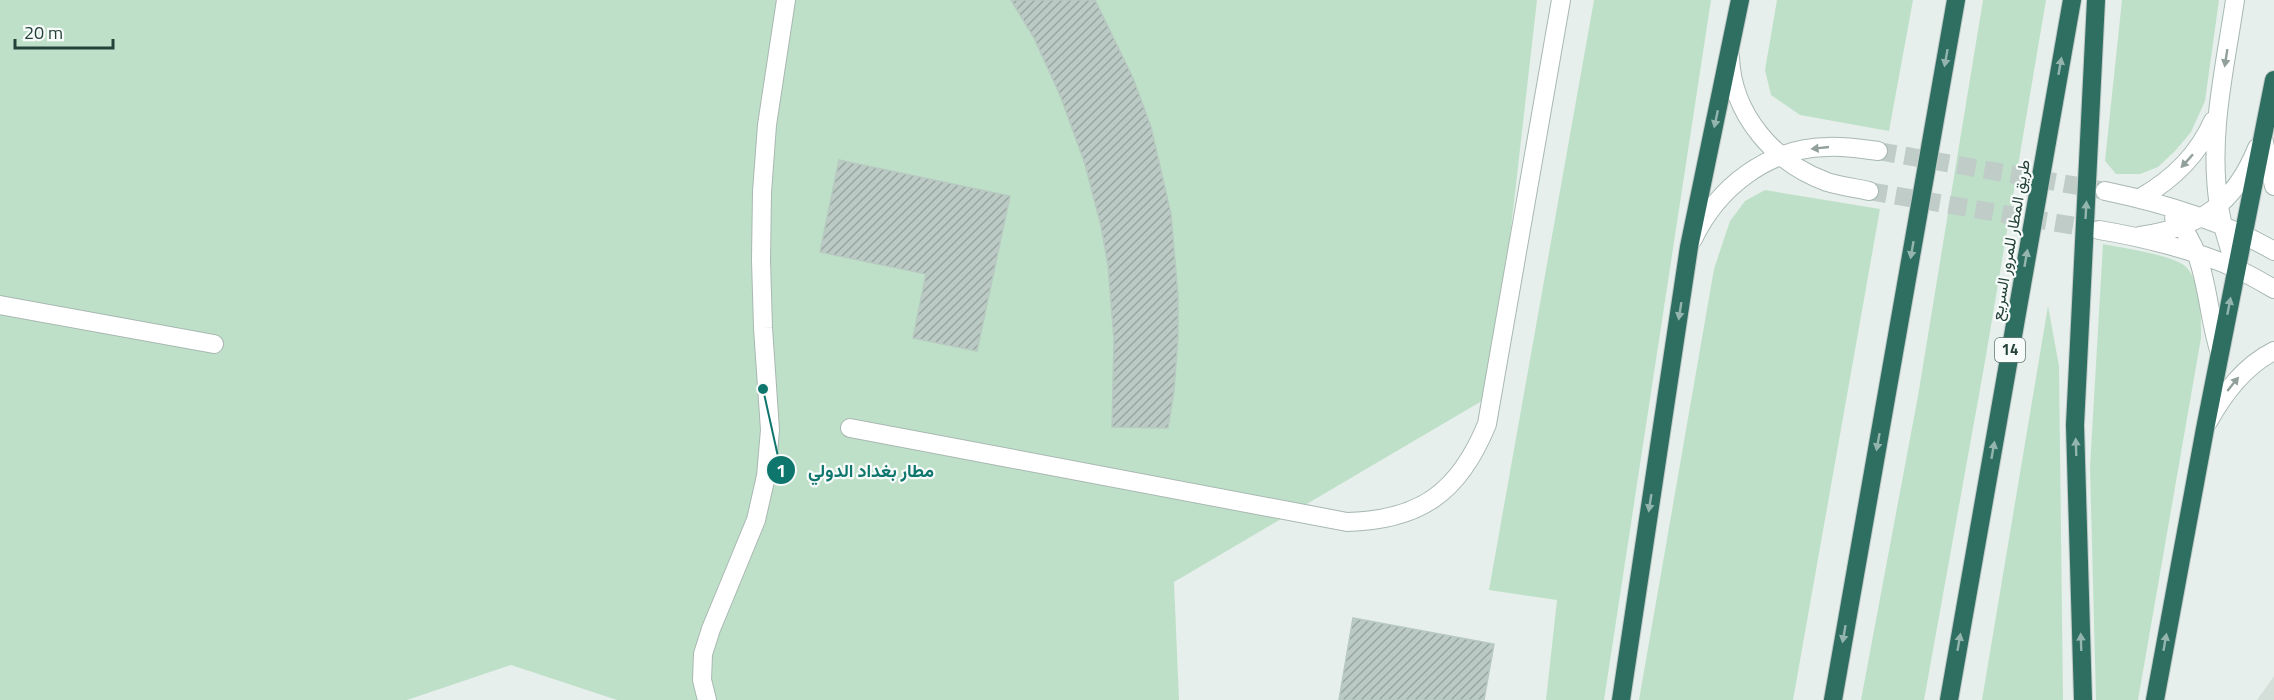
<svg xmlns="http://www.w3.org/2000/svg" width="2274" height="700" viewBox="0 0 2274 700" font-family="'Titillium Web',Vazirmatn,sans-serif">
  <style>
    .built { fill: #d4dfda }
    .grass { fill: #bfe0c8 }
    .building { fill: url(#building-hatch); stroke: #b8c9c2; stroke-width: 1.5 }
    .lines { fill: none; stroke-linecap: round; stroke-linejoin: round }
    .minor-tunnel { stroke: #bfccc8; stroke-width: 18; stroke-dasharray: 18 9; stroke-linecap: butt }
    .minor-casing { stroke: #a8b8b2; stroke-width: 20 }
    .highway-casing { stroke: #c2cac8; stroke-width: 20 }
    .minor { stroke: #fff; stroke-width: 18 }
    .highway { stroke: #2f6f62; stroke-width: 18 }
    .oneway { fill: #93b5ae }
    .oneway2 { fill: #92a09c }
    .labels { text-anchor: middle; stroke-width: 4.5; stroke-linejoin: round; paint-order: stroke }
    .shield { fill: #f7fbf9; stroke: #637a73; stroke-width: 1.5 }
    .shield-label { font-size: 15px; font-weight: bold; fill: #24423a }
    .street-label { font-size: 16px; fill: #24423a; stroke: #f7fbf9 }
    .leader { fill: none; stroke: #0f766e; stroke-width: 2 }
    .callout-dot { fill: #0f766e; stroke: #f7fbf9; stroke-width: 2 }
    .mark-label { font-size: 18px; text-anchor: middle; font-weight: bold; fill: #fff }
    .callout-label { font-size: 18px; text-anchor: middle; font-weight: bold; fill: #0f766e; stroke: #f7fbf9; stroke-width: 4.5; stroke-linejoin: round; paint-order: stroke }
  </style>
  <defs>
    <pattern id="building-hatch" width="6" height="6" patternUnits="userSpaceOnUse" patternTransform="scale(1.5)"><rect width="6" height="6" fill="#bbcac4"/><path d="M-1 1l2-2M0 6l6-6M5 7l2-2" fill="none" stroke="#98a6a0"/></pattern>
  </defs>
  <rect width="100%" height="100%" fill="#e6efeb"/>
  <path class="built" d="M2274 676V700H2257Z"/>
  <path class="grass" d="M0 0H1537L1492 395 1174 582 1179 700H617L511 665 407 700H0Z
    M1594 0H1711L1604 700H1546L1557 600 1489 590Z
    M1777 0H1913L1889 131 1800 115 1771 95 1765 70Z
    M1983 0H2046L1984 367 1924 700H1861L1918 396Z
    M2122 0H2219L2205 101 2191 132 2175 151 2158 167 2140 174H2116L2105 161Z
    M1765 190 1880 209 1793 700H1639L1714 269 1730 221 1745 201Z
    M2103 244C2121 248 2178 255 2188 269 2202 288 2201 316 2201 338L2138 700H2096L2090 467Z
    M2048 306 2059 366 2063 700H1982Z"/>
  <path class="building" d="M1011 0H1095L1133 78 1151 127 1171 214 1178 296V337L1174 391 1168 428 1112 427 1114 340 1108 265 1101 226 1085 164 1060 95 1034 38Z
    M839 160 1010 196 977 351 913 338 926 274 820 252Z
    M1353 618 1494 644 1484 700H1339Z"/>
  <g class="lines">
    <path class="minor-tunnel" d="M1878 151 2101 190
      M1869 191 2099 230"/>
    <defs>
      <path id="minor" d="M2235 0C2225 68 2208 137 2219 206 2222 228 2230 248 2236 269
        M1730 57C1732 114 1774 163 1827 182 1840 186 1855 188 1869 191
        M2263 138 2274 186
        M2105 191C2163 203 2223 221 2274 251
        M2140 198C2172 180 2198 155 2213 121
        M2174 218C2209 253 2205 308 2220 353
        M2099 230C2142 237 2198 251 2237 269 2250 275 2262 282 2274 289
        M2140 236C2200 227 2234 205 2257 148
        M1693 239C1718 187 1768 148 1827 147 1844 146 1862 149 1878 151
        M0 305 214 344
        M2208 422C2224 393 2244 366 2274 351
        M850 428 1347 522C1420 520 1459 493 1487 424L1561 0
        M707 700 702 680 703 654 711 629 756 520 766 476 770 430 763 328 761 260 762 192 767 125 786 0"/>
      <path id="highway" d="M1621 700 1689 247 1740 0
        M1833 700 1956 0
        M1949 700 2072 0
        M2083 700 2075 425 2096 0
        M2155 700 2205 429 2274 80"/>
    </defs>
    <use href="#minor" class="minor-casing"/>
    <use href="#highway" class="highway-casing"/>
    <use href="#minor" class="minor"/>
    <use href="#highway" class="highway"/>
  </g>
  <defs><path id="oneway-solid" d="M-6-.8H1V-3.2L6.5 0L1 3.2V.8H-6Z" transform="scale(1.5)"/></defs>
  <g class="oneway">
    <use href="#oneway-solid" transform="translate(1946 58) rotate(100)"/>
    <use href="#oneway-solid" transform="translate(2060 66) rotate(-80)"/>
    <use href="#oneway-solid" transform="translate(1716 119) rotate(102)"/>
    <use href="#oneway-solid" transform="translate(2086 210) rotate(-87)"/>
    <use href="#oneway-solid" transform="translate(1912 250) rotate(100)"/>
    <use href="#oneway-solid" transform="translate(2026 258) rotate(-80)"/>
    <use href="#oneway-solid" transform="translate(2229 306) rotate(-79)"/>
    <use href="#oneway-solid" transform="translate(1680 311) rotate(99)"/>
    <use href="#oneway-solid" transform="translate(1878 442) rotate(100)"/>
    <use href="#oneway-solid" transform="translate(2076 447) rotate(-92)"/>
    <use href="#oneway-solid" transform="translate(1993 450) rotate(-80)"/>
    <use href="#oneway-solid" transform="translate(1650 503) rotate(99)"/>
    <use href="#oneway-solid" transform="translate(1844 634) rotate(100)"/>
    <use href="#oneway-solid" transform="translate(1959 642) rotate(-80)"/>
    <use href="#oneway-solid" transform="translate(2081 642) rotate(-92)"/>
    <use href="#oneway-solid" transform="translate(2165 642) rotate(-80)"/>
  </g>
  <g class="oneway2">
    <use href="#oneway-solid" transform="translate(2226 58) rotate(99)"/>
    <use href="#oneway-solid" transform="translate(1820 148) rotate(174)"/>
    <use href="#oneway-solid" transform="translate(2187 161) rotate(132)"/>
    <use href="#oneway-solid" transform="translate(2233 384) rotate(-51)"/>
  </g>
  <g class="labels">
    <rect class="shield" x="1995" y="338" width="30" height="24" rx="4.5"/>
    <g class="shield-label">
      <text x="2010" y="355">14</text>
    </g>
    <g class="street-label">
      <text transform="translate(2010 240) rotate(-80)" y="6">طريق المطار للمرور السريع</text>
    </g>
  </g>
  <path class="leader" d="M763 389L781 470"/>
  <g class="callout-dot">
    <circle cx="763" cy="389" r="6"/>
    <circle cx="781" cy="470" r="15"/>
  </g>
  <g class="mark-label">
    <text x="781" y="477">1</text>
  </g>
  <g class="callout-label">
    <text x="871" y="477">مطار بغداد الدولي</text>
  </g>
  <path d="M15 39v9h98v-9" fill="none" stroke="#24423a" stroke-width="3"/>
  <text x="24" y="39" font-size="18" fill="#24423a" stroke="#f7fbf9" stroke-width="4.5" paint-order="stroke">20 m</text>
</svg>
